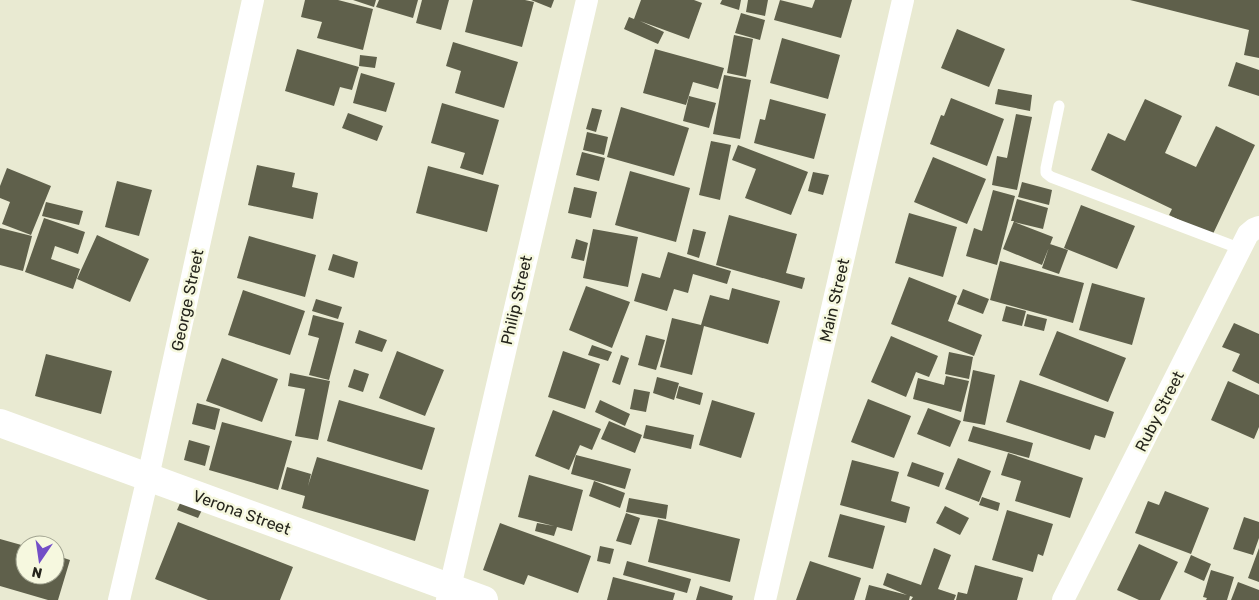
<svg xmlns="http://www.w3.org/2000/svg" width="1259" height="600" viewBox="0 0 1259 600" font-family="Rubik,sans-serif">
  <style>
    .building { fill: #5f604b }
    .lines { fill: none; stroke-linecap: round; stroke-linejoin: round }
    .lane { stroke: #fff; stroke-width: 11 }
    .street { stroke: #fff; stroke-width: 22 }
    .secondary { stroke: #fff; stroke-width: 28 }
    .labels { text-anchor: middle; stroke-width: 5; stroke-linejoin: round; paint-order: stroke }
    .street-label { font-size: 16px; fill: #25251c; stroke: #f6f8df }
  </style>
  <rect width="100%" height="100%" fill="#e9ead2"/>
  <path class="building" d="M305 0H338L373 9 363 50 317 38 322 22 301 17Z
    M353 0H376L374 7Z
    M379 0H418L413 18 376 7Z
    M422 0H449L441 30 416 23Z
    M473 0H525L534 2 522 47 465 32Z
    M531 0H554L551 8Z
    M641 0H694L702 3 689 39 640 21 664 32 658 44 624 29 629 17 634 19Z
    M722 0H741L739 10 720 4Z
    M748 0H768L765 16 746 12Z
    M780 0 812 8 815 0H852L841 38 774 20Z
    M1130 0H1259V58L1244 55 1249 30Z
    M741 13 765 20 760 40 735 33Z
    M957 29 1005 49 989 87 941 68Z
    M734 35 753 39 746 77 727 73Z
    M782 38 840 55 828 99 770 83Z
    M453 42 518 62 504 108 455 93 461 71 446 66Z
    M297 49 359 67 352 90 340 87 334 106 285 91Z
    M655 49 724 68 718 89 693 82 686 105 643 93Z
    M360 55 377 57 375 68 359 66Z
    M1236 62 1259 70V96L1228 86Z
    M361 73 395 83 386 112 353 103Z
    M724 75 751 80 740 139 713 134Z
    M998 89 1032 95 1030 111 995 104Z
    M689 96 716 103 709 128 683 121Z
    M951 98 1004 119 987 166 930 144 941 115 944 116Z
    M770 99 826 114 814 159 754 143 760 119 765 120Z
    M1145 99 1182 116 1165 153 1196 167 1216 126 1255 145 1212 236 1169 215 1172 209 1091 170 1108 133 1125 141Z
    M442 103 499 120 483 175 460 168 465 153 431 143Z
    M621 107 689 128 674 176 607 157Z
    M592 108 602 110 596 132 586 129Z
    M348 113 383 126 377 141 342 128Z
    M1016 114 1032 117 1017 190 992 185 997 156 1007 158Z
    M587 132 608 137 604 155 583 150Z
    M711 141 731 145 720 200 699 195Z
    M738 145 808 172 791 215 745 198 756 169 732 160Z
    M582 152 605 158 599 181 576 175Z
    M933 157 986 179 967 224 914 202Z
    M257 165 295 173 292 187 318 193 313 219 248 205Z
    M428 166 499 185 487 232 416 213Z
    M7 168 51 186 31 235 2 224 10 202 0 198V186Z
    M630 171 690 188 676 242 615 225Z
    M813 172 829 175 823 195 808 191Z
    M117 181 152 190 139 236 105 227Z
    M1022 182 1052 190 1049 205 1018 197Z
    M574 187 597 192 591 218 568 213Z
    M993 190 1015 196 997 265 966 256 974 228 982 231Z
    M1017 199 1048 208 1043 229 1014 222 1053 237 1042 265 1003 249 1014 221H1011Z
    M46 202 83 211 79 225 42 216Z
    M1081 205 1135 226 1117 269 1064 248Z
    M909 213 957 227 943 277 895 263Z
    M729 215 797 234 786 273 805 278 802 289 716 265Z
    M44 218 85 232 78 254 55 246 51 259 80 269 73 289 25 272Z
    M0 228 32 236 23 271 0 265Z
    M593 229 638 237 628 287 583 278Z
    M693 229 706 232 699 258 687 254Z
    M97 235 149 259 130 302 77 279Z
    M249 236 316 255 305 297 237 278Z
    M576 239 588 243 584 261 571 258Z
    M1050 244 1068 250 1059 274 1042 268Z
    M668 252 731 271 727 284 693 274 688 293 674 289 667 311 634 301 642 273 660 278Z
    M333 254 358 262 354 278 328 270Z
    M1000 261 1084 283 1073 323 990 300Z
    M909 277 957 296 948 321 982 335 974 356 891 324Z
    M1092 283 1145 298 1132 345 1079 330Z
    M586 286 630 302 612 348 569 330Z
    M732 288 780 301 768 344 704 326 692 375 660 367 672 318 701 325 710 295 729 300Z
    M963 289 989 299 983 314 957 304Z
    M243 290 305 311 290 355 228 335Z
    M316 299 342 307 338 319 312 311Z
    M1006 306 1026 311 1022 326 1002 321Z
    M1027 314 1047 319 1044 331 1024 326Z
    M313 315 344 323 329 380 309 375 319 338 308 335Z
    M1234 323 1259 334V384L1232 371 1240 354 1222 347Z
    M359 330 387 340 382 352 355 343Z
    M1057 331 1126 358 1108 402 1039 375Z
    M646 335 665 340 656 370 638 365Z
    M891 336 938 356 929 377 916 372 906 397 871 382Z
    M592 345 612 352 608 361 588 355Z
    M397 351 444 370 425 416 379 398Z
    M563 351 600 364 585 409 548 397Z
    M949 352 973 357 969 379 945 374Z
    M46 354 112 371 101 414 35 396Z
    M621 355 629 358 620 385 612 382Z
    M222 358 278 379 262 422 206 401Z
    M354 369 369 374 363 392 348 387Z
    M973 370 995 375 985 425 963 421Z
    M290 373 330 381 318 440 295 436 305 389 288 386Z
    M946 376 969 381 961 412 913 399 918 378 944 385Z
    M657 377 679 383 674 400 653 393Z
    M1020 380 1114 412 1105 438 1095 435 1090 450 1006 422Z
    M1228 381 1259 395V427L1254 439 1211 420Z
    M679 386 703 393 700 405 676 398Z
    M634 389 650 392 646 412 630 409Z
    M868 399 911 416 894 458 851 442Z
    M339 400 435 428 422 470 327 441Z
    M600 400 630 414 625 426 595 412Z
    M712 400 755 413 741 458 699 445Z
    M197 403 220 409 215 430 192 424Z
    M928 408 961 421 950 447 917 434Z
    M553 410 601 429 592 450 580 445 569 470 535 456Z
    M609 421 642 435 635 453 601 439Z
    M222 422 292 441 278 490 209 470Z
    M646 425 694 435 691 449 643 438Z
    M973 426 1033 443 1029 458 968 441Z
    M189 440 210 446 205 466 184 460Z
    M1008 453 1083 478 1070 518 1015 501 1021 481 1001 475Z
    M576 455 631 469 625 489 571 474Z
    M317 457 429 490 415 541 302 508 305 496 281 489 287 467 311 474 308 486Z
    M958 458 991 471 979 502 945 489Z
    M852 460 899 472 891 501 910 507 906 523 840 505Z
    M912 462 944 473 939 487 907 476Z
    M529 475 583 490 572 531 557 527 554 536 535 531 537 523 554 526 518 517Z
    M594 481 625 493 620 508 589 496Z
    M1165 491 1209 508 1191 554 1135 533 1148 501 1159 505Z
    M982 497 1000 503 998 511 979 505Z
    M629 498 668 505 666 519 626 512Z
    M181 501 202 510 198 518 177 510Z
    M945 506 969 518 960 535 936 523Z
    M1007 510 1053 524 1043 556 1038 554 1033 572 992 560Z
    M626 513 640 518 631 545 616 541Z
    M840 514 885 526 873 569 828 557Z
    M1244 517 1259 522V538L1253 555 1233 549Z
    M658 519 740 539 730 582 648 562Z
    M178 522 293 567 280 600H208L155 579Z
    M500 523 591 556 578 593 528 575 524 585 483 570Z
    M0 539 25 546V575H55V555L70 560 58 600H48L0 586Z
    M1139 544 1178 562 1160 600H1139L1117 590Z
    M600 546 614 549 610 564 597 561Z
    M934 548 951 555 938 589 956 595 954 600H911L913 597 910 596 909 600H865L869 585 907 595 883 585 887 573 921 585Z
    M1259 548V582L1248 578Z
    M1191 555 1211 564 1204 581 1184 572Z
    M627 561 691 579 687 593 623 575Z
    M810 561 861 578 854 600H796Z
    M975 565 1023 578 1017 600H956L958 592 967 594Z
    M1211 570 1234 577 1227 600H1206L1207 598 1203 597Z
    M613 577 675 593 673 600H607Z
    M1238 582 1259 590V600H1231Z
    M700 586 733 596 732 600H696Z"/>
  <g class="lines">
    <path class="lane" d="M1059 106 1046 168V173L1051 177 1241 249"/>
    <path class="street" d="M119 600 148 477 253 0
      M447 600 587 0
      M765 600 903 0
      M1063 600 1248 234 1254 229 1259 227"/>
    <path class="secondary" d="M0 423 484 600"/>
  </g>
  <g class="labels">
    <g class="street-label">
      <text transform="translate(187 300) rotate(-78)" y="6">George Street</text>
      <text transform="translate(516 300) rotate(-77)" y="6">Philip Street</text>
      <text transform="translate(834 300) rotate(-77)" y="6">Main Street</text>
      <text transform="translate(1159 411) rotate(-63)" y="6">Ruby Street</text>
      <text transform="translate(242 512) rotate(20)" y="6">Verona Street</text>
    </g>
  </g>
  <g transform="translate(40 560) rotate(193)"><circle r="24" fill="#f6f8df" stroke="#a2a491"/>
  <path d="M0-4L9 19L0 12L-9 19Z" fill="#724ec7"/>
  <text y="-8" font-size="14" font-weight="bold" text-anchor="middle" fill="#25251c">N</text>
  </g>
</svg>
